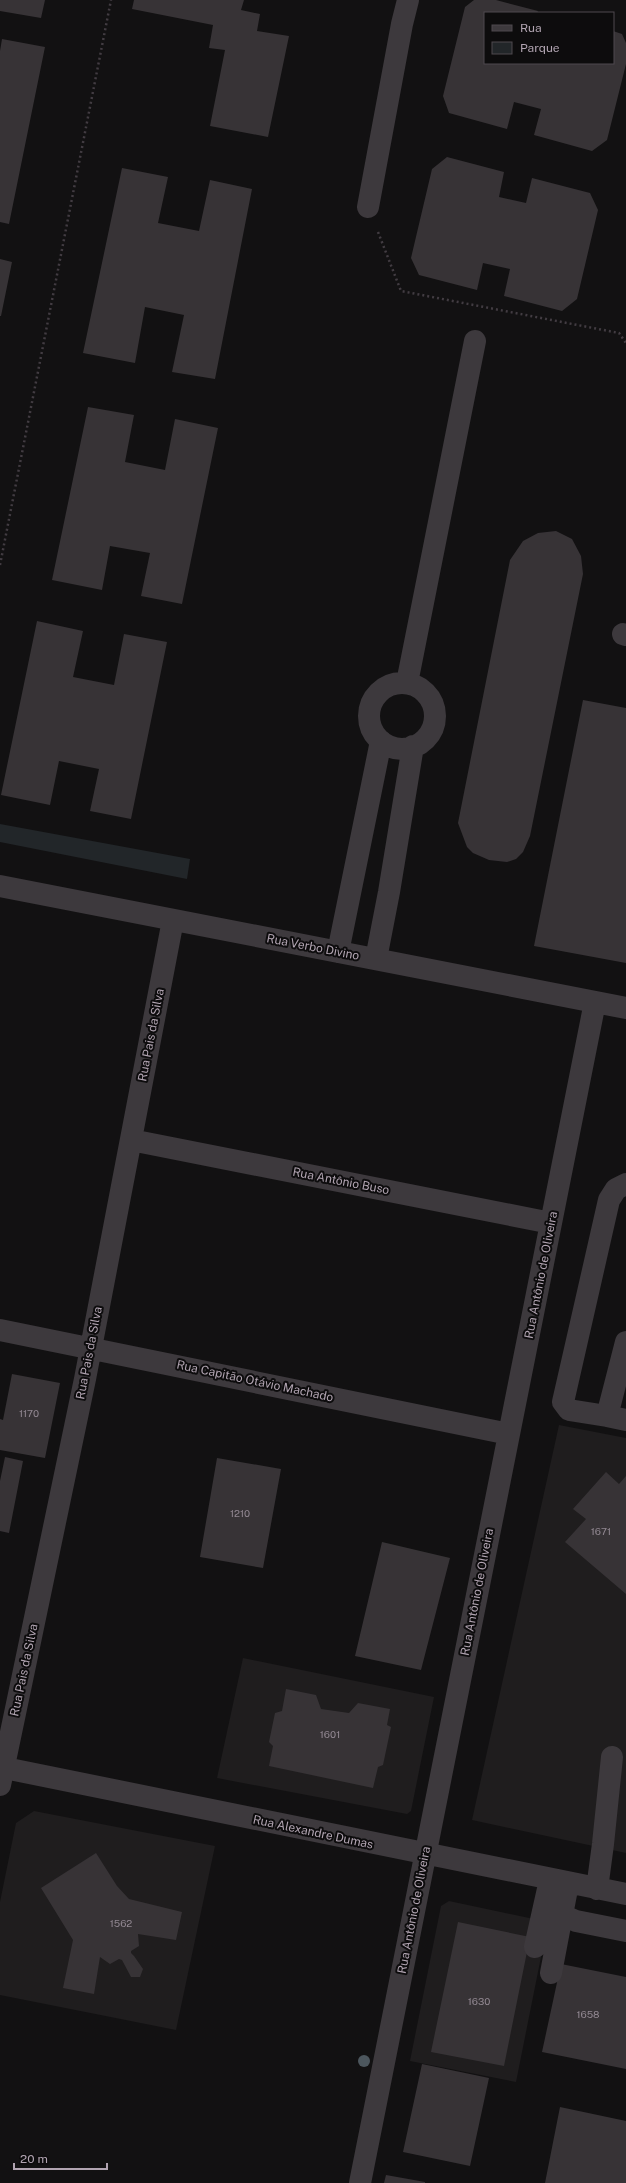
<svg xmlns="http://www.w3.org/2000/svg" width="626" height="2183" viewBox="0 0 626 2183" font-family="'Public Sans',sans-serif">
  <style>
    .built { fill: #1f1d1e }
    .green { fill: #222629 }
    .building { fill: #373336 }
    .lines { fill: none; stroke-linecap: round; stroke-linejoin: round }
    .path { stroke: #423c42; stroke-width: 2.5; stroke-dasharray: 2 3; stroke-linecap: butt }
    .minor { stroke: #3d393d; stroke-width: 22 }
    .tree { fill: #4c565d }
    .labels { text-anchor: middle; stroke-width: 4; stroke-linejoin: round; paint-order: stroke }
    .number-label { font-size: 10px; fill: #928892 }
    .street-label { font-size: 12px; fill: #b1a4b1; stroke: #0d0c0d }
  </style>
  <rect width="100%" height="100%" fill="#121112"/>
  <path class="built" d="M559 1425 626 1438V1853L472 1820Z
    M243 1658 434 1697 411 1811 407 1814 217 1778Z
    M34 1811 215 1846 176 2030 0 1995V1902L16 1823Z
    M449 1901 548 1922 516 2082 410 2061 441 1906Z"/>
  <path class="green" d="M0 824 190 859 187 879 0 842Z"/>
  <path class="building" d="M0 0H45L41 18 0 11Z
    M134 0H244L241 10 260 14 257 31 289 36 268 137 210 126 225 50 209 48 213 25 132 9Z
    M474 0H496L538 11 537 13H485V63H613V31L622 34 626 43V64L607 140 592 151 534 135 541 109 514 102 507 129 449 113 443 96 465 7Z
    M2 39 45 47 9 224 0 222V51Z
    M447 157 504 172 499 197 526 203 532 178 590 193 598 210 577 299 562 311 504 296 510 269 483 263 477 290 419 275 411 258 432 169Z
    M122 168 168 177 158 223 199 231 210 180 252 189 215 379 172 372 184 315 145 307 135 363 83 353Z
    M0 259 12 262 1 316H0Z
    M88 407 134 415 125 462 165 470 175 419 218 428 182 604 141 596 150 553 110 546 102 590 52 580Z
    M556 531 572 539 581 556 583 574 530 836 523 852 516 859 507 862 489 860 473 853 467 847 458 823 510 560 523 541 538 533Z
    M37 621 83 631 73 677 114 685 124 634 167 642 131 819 90 811 99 769 59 761 50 805 1 795Z
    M583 700 626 708V963L534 946Z
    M12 1374 60 1383 45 1458 0 1450V1419L3 1420Z
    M5 1457 23 1461 9 1533 0 1531V1481Z
    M217 1458 281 1469 263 1568 200 1557Z
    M606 1472 619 1484 626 1476V1594L565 1542 586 1519 573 1509Z
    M382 1542 450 1558 421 1670 355 1656Z
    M286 1689 316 1695 321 1709 349 1713 358 1703 390 1709 387 1725 391 1727 383 1765 378 1767 373 1788 269 1766 273 1746 269 1742 275 1713 282 1711Z
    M96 1853 117 1886 129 1899 182 1912 176 1940 138 1934 139 1946 131 1951V1953L134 1956 143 1969 140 1977H131L122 1960 119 1959 110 1964 100 1957 94 1994 63 1988 73 1940 41 1888Z
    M458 1922 530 1937 504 2066 431 2052Z
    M561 1964 626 1977V2069L542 2052Z
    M422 2064 489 2078 470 2166 403 2152Z
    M560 2107 626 2121V2183H545Z
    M386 2175 425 2182V2183H384Z"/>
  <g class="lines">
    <path class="path" d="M378 232 401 291 619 333 626 343
      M0 565 111 0"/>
    <path class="minor" d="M368 207 402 24 408 0
      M623 634 626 635
      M407 683 475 341
      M369 716a33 33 0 1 1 66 0a33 33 0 1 1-66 0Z
      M0 886 626 1008
      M338 952 381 741
      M376 959 389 892 413 746
      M131 1140 551 1223
      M0 1330 509 1434
      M626 1342 607 1416 626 1420
      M607 1416 569 1410 563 1402 609 1200 616 1189 626 1184
      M0 1767 626 1894
      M0 1785 85 1379 173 920
      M568 1884 562 1915 576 1921 626 1931
      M597 1889 603 1844 612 1757
      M535 1947 550 1880
      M551 1973 562 1915
      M360 2183 595 1002"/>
  </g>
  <circle class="tree" cx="364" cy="2061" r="6"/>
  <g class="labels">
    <g class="number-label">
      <text x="29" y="1417">1170</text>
      <text x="240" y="1517">1210</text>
      <text x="601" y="1535">1671</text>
      <text x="330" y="1738">1601</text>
      <text x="121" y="1927">1562</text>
      <text x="479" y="2005">1630</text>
      <text x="588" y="2018">1658</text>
    </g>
    <g class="street-label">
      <text transform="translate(313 947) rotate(11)" y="4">Rua Verbo Divino</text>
      <text transform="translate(151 1035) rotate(-79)" y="4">Rua Pais da Silva</text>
      <text transform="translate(341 1181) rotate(11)" y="4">Rua Antônio Buso</text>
      <text transform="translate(541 1275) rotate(-79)" y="4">Rua Antônio de Oliveira</text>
      <text transform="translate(89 1353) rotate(-79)" y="4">Rua Pais da Silva</text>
      <text transform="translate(255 1381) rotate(12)" y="4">Rua Capitão Otávio Machado</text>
      <text transform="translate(477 1592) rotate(-79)" y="4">Rua Antônio de Oliveira</text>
      <text transform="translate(24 1670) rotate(-78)" y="4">Rua Pais da Silva</text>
      <text transform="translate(313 1832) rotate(12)" y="4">Rua Alexandre Dumas</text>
      <text transform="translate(414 1910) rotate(-79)" y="4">Rua Antônio de Oliveira</text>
    </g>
  </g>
  <rect x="484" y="12" width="130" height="52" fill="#0d0c0d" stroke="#4f494f"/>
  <rect x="492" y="25" width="20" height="6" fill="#3d393d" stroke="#4f494f"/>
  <text x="520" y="32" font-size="12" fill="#b1a4b1">Rua</text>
  <rect x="492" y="42" width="20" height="12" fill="#222629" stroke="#4f494f"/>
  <text x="520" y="52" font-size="12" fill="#b1a4b1">Parque</text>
  <path d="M14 2163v6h93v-6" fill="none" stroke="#b1a4b1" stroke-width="2"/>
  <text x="20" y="2163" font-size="12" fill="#b1a4b1" stroke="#0d0c0d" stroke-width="3" paint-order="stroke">20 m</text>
</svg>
